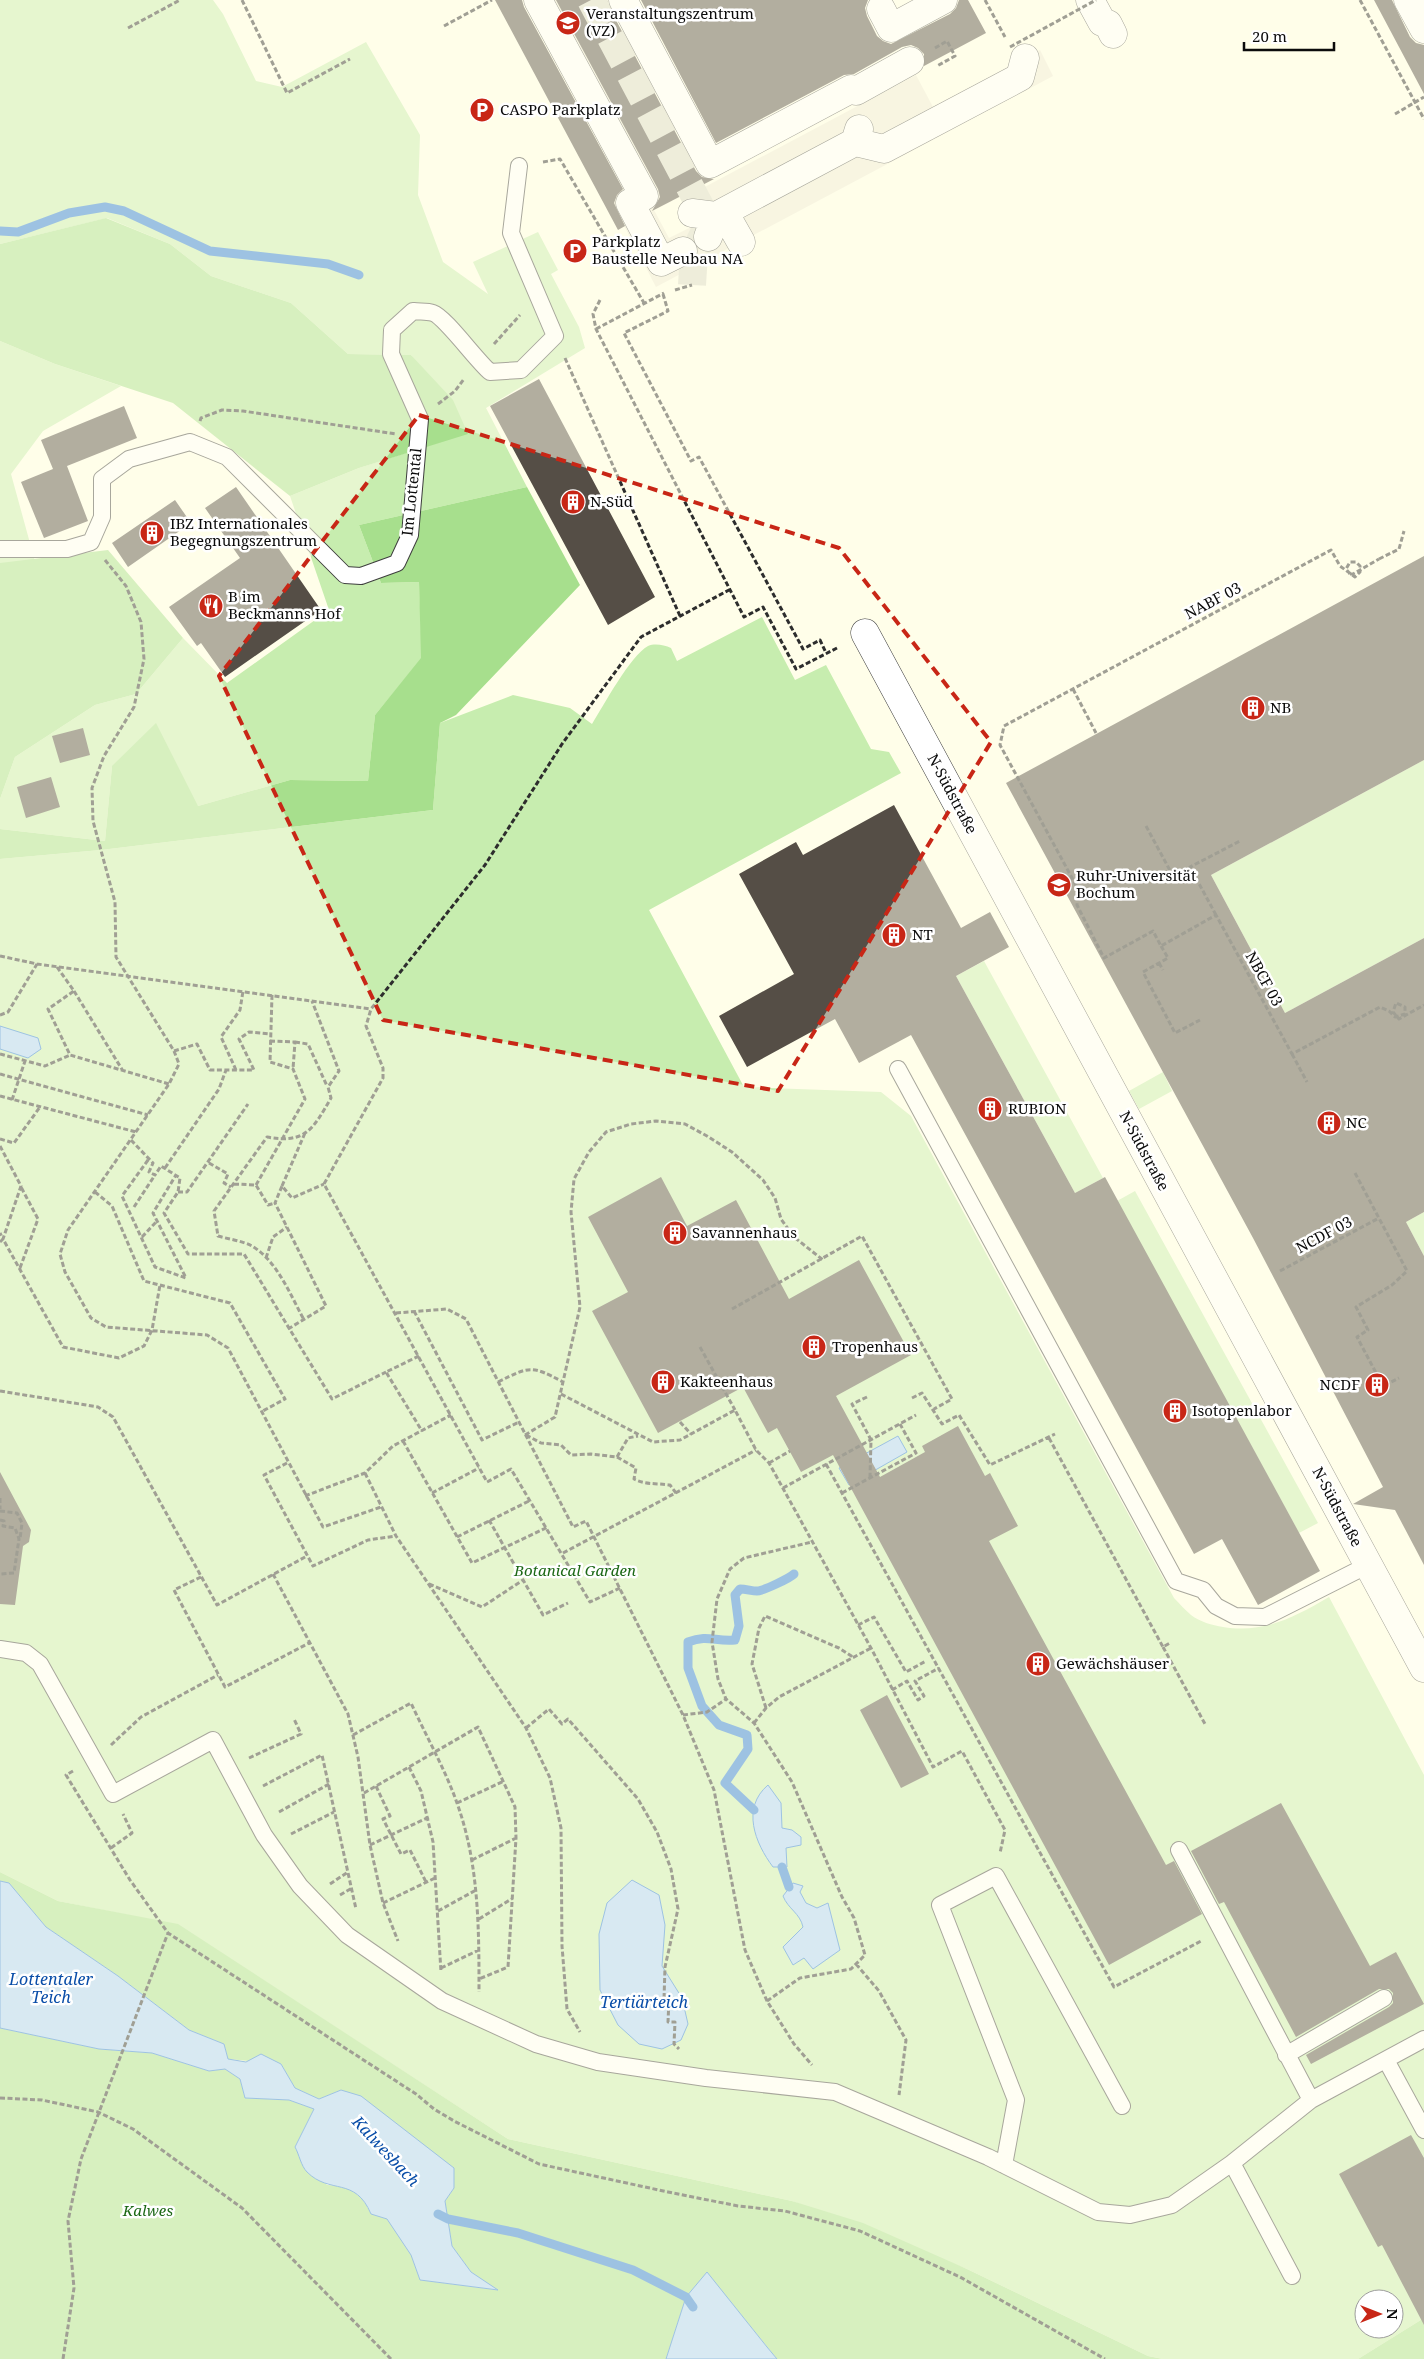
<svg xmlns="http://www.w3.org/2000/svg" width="1424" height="2359" viewBox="0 0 1424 2359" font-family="'Noto Serif',serif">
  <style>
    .green { fill: #c7edaf; fill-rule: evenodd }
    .forest { fill: #a7df8d }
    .plaza { fill: #efecd8 }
    .water { fill: #a8d1fc; stroke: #277bda }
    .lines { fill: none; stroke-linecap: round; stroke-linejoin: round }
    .stream { stroke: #277bda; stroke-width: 9 }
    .building { fill: #554e46 }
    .street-tunnel { stroke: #dadac8; stroke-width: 28; stroke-dasharray: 28 14; stroke-linecap: butt }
    .lane-casing { stroke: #3e3e3e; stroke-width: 18 }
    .street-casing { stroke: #3e3e3e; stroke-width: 29 }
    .path { stroke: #2d2d2d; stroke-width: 3; stroke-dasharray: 5 2.5; stroke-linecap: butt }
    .lane { stroke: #fff; stroke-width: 16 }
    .street { stroke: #fff; stroke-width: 28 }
    .path-bridge { stroke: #2d2d2d; stroke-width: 3; stroke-dasharray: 5 2.5; stroke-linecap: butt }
    .marked { fill: none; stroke: #c82616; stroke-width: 4; stroke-dasharray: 10 6; stroke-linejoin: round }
    .labels { text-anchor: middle; stroke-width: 5; stroke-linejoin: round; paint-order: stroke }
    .poi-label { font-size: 15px; fill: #0b0b0b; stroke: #fff; text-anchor: start }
    .street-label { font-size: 15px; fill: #0b0b0b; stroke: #fff }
    .park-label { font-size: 15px; font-style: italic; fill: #1c6816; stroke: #fff }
    .water-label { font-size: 16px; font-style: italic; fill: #094da8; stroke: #fff }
  </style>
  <rect width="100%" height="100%" fill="#fffee9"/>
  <path class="green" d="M0 0H213L223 14 256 81 282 87 366 42 420 135 418 195 443 262 488 294 473 262 538 232 558 270 551 274 579 327 585 348 486 408 527 487 359 525 381 583 419 582 422 658 375 715 368 781 290 780 198 806 112 766 105 841 0 829V799L15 757 95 705 136 694 183 638 227 683 329 610 290 496 359 468 468 433 411 355 348 354 291 303 211 276 170 244 107 218 0 244Z
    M0 341 55 364 121 386 43 431 11 474 36 565 0 566Z
    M762 617 795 680 826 665 871 749 889 752 901 773 649 910 744 1087 881 1092 911 1116 1174 1598C1180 1604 1185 1610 1191 1615 1200 1622 1212 1625 1223 1627 1263 1634 1295 1617 1329 1597L1424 1775V2318L1358 2359H1163L1148 2356 967 2269 792 2201 508 2139 178 1925 58 1901 0 1872V859L101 850 433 810 440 723 513 695 570 708 592 724C604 705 630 656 648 646 655 643 664 645 671 648L677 661ZM1364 2299H1394V2329H1364Z
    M1424 760V938L1285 1013 1211 875Z
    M984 961 1103 1178 1075 1193 956 976Z
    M1163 1072 1172 1091 1139 1109 1129 1091Z
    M1135 1191 1318 1523 1299 1533 1117 1201Z
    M1424 1212V1256L1406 1222Z"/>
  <path class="forest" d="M106 218 170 244 211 276 291 303 348 354 411 355 453 400 468 434 359 468 290 496 173 403 55 364 0 341V244Z
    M527 487 580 585 456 715 440 723 433 810 101 850 0 859V829L105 841 112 766 156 723 198 806 290 780 368 781 375 715 421 658 419 582 381 583 359 525Z
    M108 550 183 638 136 694 95 705 15 757 0 799V563Z
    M0 1872 58 1901 178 1924 508 2139 792 2201 863 2223 967 2269 1148 2356 1163 2359H777L707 2273 686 2297 666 2359H0V2028L99 2049 152 2053 209 2071 225 2069 240 2079 245 2098 289 2100 314 2109 295 2147 327 2185C349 2186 362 2193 371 2214L387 2219 411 2255 420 2280 497 2290 471 2272 452 2246 445 2201 454 2188 341 2090 319 2099 295 2088 281 2064 228 2059 224 2044 189 2030 118 1976 46 1927 9 1883 0 1881Z
    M1424 2318V2359H1358Z"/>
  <path class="plaza" d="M523 0H565L672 201 654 210 669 238 697 224 684 198 916 75 933 107 1040 50 1053 76 656 287 607 193 621 185Z"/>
  <path class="water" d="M0 1026 38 1038 41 1049 28 1058 0 1049Z
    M898 1436 907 1452 849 1485 839 1468Z
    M768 1785 781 1803 782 1828 792 1830 801 1837V1845L786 1848 787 1867H773C755 1843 741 1808 768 1785Z
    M632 1880 659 1895 665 1925 662 1966 682 1998 688 2024 681 2040 662 2049 639 2044 618 2025 600 1990 599 1934 607 1903Z
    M0 1881 9 1883 46 1927 118 1976 189 2030 224 2044 228 2059 246 2062 261 2054 281 2064 295 2088 319 2099 341 2090 361 2096 454 2168V2188L445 2201 452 2246 471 2272 498 2290 420 2280 411 2255 387 2219 371 2214C355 2176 330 2195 307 2172 301 2166 299 2154 295 2147L314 2109 289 2100 245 2098 240 2079 225 2069 209 2071 152 2053 99 2049 0 2028Z
    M793 1883 803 1886 800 1892 806 1903 817 1908 828 1903 840 1950 813 1969 804 1958 793 1965 783 1947 803 1927C800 1913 788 1909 783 1896Z
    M707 2272 767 2347 777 2359H666L686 2297Z"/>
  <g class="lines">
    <path class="stream" d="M0 231 18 232 69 213 105 207 124 211 210 251 328 264 359 275
      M754 1810 725 1783 748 1749 747 1735 719 1725 702 1706 688 1668V1642C708 1634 715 1642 735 1640L739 1626 735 1595 740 1589C746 1589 752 1591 757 1591 763 1591 790 1578 794 1574
      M782 1867 789 1887
      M438 2214 448 2219 518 2233 633 2270 686 2297 693 2307"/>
  </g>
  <path class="building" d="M495 0H522L524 7 623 189 617 195 614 203 625 226 618 230Z
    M556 0H607L609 7 696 171 702 177 714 179 652 211 660 197 658 189Z
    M641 0H868L865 8 867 16 877 36 883 41 891 44 950 14 956 8 959 0H968L986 33 924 66V54L918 48 911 45 902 47 854 74 844 75 716 143Z
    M1374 0H1392L1410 37 1416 43 1424 45V94Z
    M539 379 655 597 608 625 490 406Z
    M124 406 137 438 67 466 88 521 44 538 21 482 53 469 41 440Z
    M236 487 321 610 225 677 201 643 197 646 169 607 240 558 205 508Z
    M175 500 191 523 128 567 112 543Z
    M1424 556V760L1211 875 1285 1013 1424 938V1212L1406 1222 1424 1256V1565L1395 1510 1353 1504 1383 1487 1253 1238 1006 783Z
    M83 728 90 755 60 763 52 736Z
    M51 777 60 807 26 818 17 787Z
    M894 805 961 928 990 912 1009 947 956 976 1075 1193 1105 1177 1320 1571 1258 1605 1222 1539 1194 1554 911 1035 859 1063 835 1019 747 1067 719 1016 794 974 739 874 796 842 803 855Z
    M661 1177 687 1226 736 1200 789 1299 859 1260 911 1355 836 1396 880 1477 925 1452 922 1446 958 1426 985 1476 990 1473 1018 1526 989 1541 1166 1865 1174 1861 1202 1914 1109 1965 833 1455 801 1472 777 1428 768 1433 743 1387 658 1433 592 1311 628 1292 588 1217Z
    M0 1472 31 1530 29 1542 23 1546 15 1605 0 1604Z
    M887 1695 929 1774 901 1788 860 1710Z
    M1281 1803 1370 1966 1396 1952 1424 2004 1311 2064 1306 2055 1389 2007 1393 2003V1993L1389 1989H1379L1296 2037 1224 1902 1219 1904 1191 1851Z
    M1411 2135 1424 2158V2325L1382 2245 1378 2247 1339 2174Z"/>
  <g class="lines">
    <path class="street-tunnel" d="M591 0 709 223 694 253 692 285"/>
    <defs>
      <path id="lane" d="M0 549H67L91 542 102 517V479L129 459 190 442 227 457 345 575 361 576 397 563 410 535 420 419 391 354 392 330 413 311C419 312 427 311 433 313 445 317 476 360 490 372L521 370 555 336 511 233 519 166
        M898 1069 1176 1581 1203 1590 1216 1606 1235 1616 1265 1617 1368 1565
        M0 1649 26 1653 40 1664 113 1794 213 1740 264 1835 300 1886 347 1935 442 2001 536 2044 598 2062 706 2078 835 2092 988 2157 1098 2212 1130 2215 1172 2205 1232 2163 1311 2100 1424 2039
        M1179 1850 1311 2100
        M1286 2055 1384 1998
        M1386 2060 1424 2130
        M1232 2163 1292 2276
        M1004 2165 1016 2100 940 1905 996 1876 1122 2106"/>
      <path id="street" d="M538 0 644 196 630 203 661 262 683 251
        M623 0 710 164 851 89 856 91 910 61
        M1090 0 1102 22 1108 24 1113 34
        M1408 0 1424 29
        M881 9 891 28 943 0
        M855 142 884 149 1020 77 1025 58
        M724 212 741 242
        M692 213 716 216
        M708 237 716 216 855 142 859 129
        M865 633 1424 1668"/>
    </defs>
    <use href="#lane" class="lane-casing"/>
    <use href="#street" class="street-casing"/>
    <path class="path" d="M242 0 287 93 350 59
      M985 0 1005 37
      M1360 0 1424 119
      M444 26 492 0
      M128 28 180 0
      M935 48 947 41 955 56 937 66
      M1395 114 1424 97
      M543 162 560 159 644 303
      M675 290 692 285
      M663 294 668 311 624 333 691 461 699 457 803 649 820 640 826 653
      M600 300 593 314 596 329 744 617 763 607 796 669 839 647
      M596 329 664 293
      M494 344 520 315
      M565 358 680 616
      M438 404 455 391 464 379
      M200 421 201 418 222 410 243 411 396 434
      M1379 559 1399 549 1404 531
      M105 560 126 586 141 622 144 659 134 707 104 756 92 788 93 821 115 902 116 957 174 1051 179 1064 169 1084 68 1230 60 1254 65 1272 91 1318 106 1327 207 1335 228 1348 323 1527 381 1507
      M1350 574 1346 569 1350 562H1356L1360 566V572L1355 577 1340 566 1331 550 1004 726 1000 745 1078 889 1077 905 1104 958 1153 931 1161 946 1216 915 1292 1054 1380 1007 1389 1011 1395 1017 1405 1014V1007L1396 1003 1393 1012 1399 1019 1424 1005
      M1073 689 1096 733
      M1146 826 1173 876 1190 867
      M1216 915 1190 867 1240 841
      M1161 946 1168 958 1143 972 1175 1033 1200 1020
      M0 956 37 964 371 1009
      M1159 963 1163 970
      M57 967 74 991 48 1009 70 1055 169 1084
      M74 991 123 1071
      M0 1015 8 1012 37 964
      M270 1041 295 1042 293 1069
      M295 1042 308 1044 327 1086
      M174 1051 197 1044 210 1070H254L239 1039 249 1032 271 1034
      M0 1054 45 1066 70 1055
      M1292 1054 1307 1082
      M236 1070 221 1037 240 1010 243 991
      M0 1074 148 1115
      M0 1096 136 1132
      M12 1100 25 1061
      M0 1139 14 1143 40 1107
      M131 1140 153 1163 149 1172 155 1175 161 1166 180 1178 178 1192 164 1213 188 1254H244L332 1399 386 1372
      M0 1146 21 1186 3 1239 0 1233
      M148 1160 122 1196 155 1267 186 1278 153 1213 176 1175
      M209 1163 228 1174 224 1183 231 1187
      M165 1168 219 1089 226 1070
      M1355 1173 1407 1271 1392 1285 1356 1307 1368 1330 1357 1337 1383 1386 1399 1378
      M234 1184 256 1185 268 1205 275 1203
      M256 1185 305 1099 293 1069 270 1062 272 995
      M282 1186 305 1133
      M95 1192 112 1206 144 1281 230 1303 285 1399 261 1412
      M178 1192H187L248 1104
      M134 1207 155 1175
      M142 1237 157 1221
      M0 1242 3 1239 63 1347 119 1358 144 1346 152 1330 160 1285
      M266 1258 273 1237 287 1227
      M20 1268 38 1219 21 1187
      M1280 1271 1379 1218
      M732 1309 862 1236 952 1399 934 1409
      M414 1311 482 1440 519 1422
      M396 1313 447 1309 466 1319 573 1527 586 1521 683 1715 714 1790 745 1950 767 2001 794 2044 812 2065
      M303 1318C290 1294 277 1261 252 1246 243 1241 228 1239 218 1236L214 1211 267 1137C306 1144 313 1129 331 1098L328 1087 339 1071 312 1001
      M288 1329 326 1306 275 1203 282 1186 292 1198 324 1184
      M700 1347 735 1410
      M419 1356 386 1372 422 1431
      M498 1382C530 1366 531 1365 563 1382
      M0 1391 98 1407 113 1417 217 1605 307 1556
      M561 1394 653 1442 680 1440 735 1410 756 1450 769 1463 871 1648 933 1767 962 1751 1005 1830 1000 1853
      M867 1397 852 1404 871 1440 870 1477
      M912 1398 922 1393 942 1424 959 1415 990 1465 1055 1434
      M680 1422 691 1434
      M525 1435 555 1417 580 1307 571 1212 574 1179 589 1152 606 1132 631 1124 656 1121 685 1124 707 1136 732 1152 763 1180 775 1198 781 1219 794 1237 823 1260
      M526 1435 541 1443 561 1445 571 1455 591 1454 617 1457 628 1438 638 1436
      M1049 1438 1163 1647 1170 1643
      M403 1441 472 1563 548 1527
      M617 1457 636 1468 634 1479C646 1485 656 1483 670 1485L676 1493
      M287 1463 264 1475 313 1566 368 1540 396 1536
      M769 1463 790 1451
      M826 1464 1114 1987 1201 1941
      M365 1473 396 1536 526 1728 550 1778 561 1828 562 1946 567 2009 580 2032
      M783 1488 916 1415
      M432 1493 479 1468
      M842 1493 916 1453 900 1424
      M305 1496 365 1473 393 1446 451 1415
      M0 1498V1509
      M0 1511 17 1513 22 1523 20 1539
      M0 1520 4 1521 3 1526 15 1528 19 1539 14 1573 0 1574
      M489 1520 543 1615 568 1603
      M457 1537 531 1500
      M563 1553 756 1450
      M273 1574 348 1714 358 1757 370 1845 383 1903 398 1941
      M201 1577 174 1590 225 1687 311 1642
      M429 1584 482 1607 523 1580
      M620 1588 590 1602 511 1469 487 1482 324 1184 383 1078V1068L366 1026 371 1009 485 865 562 744 641 637 729 590
      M858 1625 874 1617 906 1672 926 1661
      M1163 1647 1205 1724
      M892 1690 907 1681 918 1700 924 1696 915 1681 939 1668
      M766 1708 752 1664 759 1628 765 1616 839 1648 853 1657
      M683 1715 707 1712 726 1699
      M754 1723 766 1708 779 1697 871 1648
      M526 1728 549 1709 562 1724 568 1719 638 1799 657 1832 671 1869 678 1909 665 1967 664 1999H669L668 2022H675L674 2044 679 2049
      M353 1735 411 1703C426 1736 445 1769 457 1803 479 1864 479 1928 479 1992
      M111 1745 141 1717 218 1675
      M249 1758 301 1734 294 1719
      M409 1767 421 1791 433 1842 441 1972
      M73 1771 66 1775 130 1880 168 1933 416 2094 434 2109 454 2121 539 2164 668 2192 738 2206 785 2211 860 2231 960 2277 1105 2359
      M263 1786 322 1755 356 1909
      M376 1786 390 1816 383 1819 401 1854 410 1850 426 1882
      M364 1793 478 1727 515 1807 516 1838 508 1967 479 1979
      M457 1803 504 1781
      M279 1812 329 1784
      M291 1834 334 1812
      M370 1845 429 1817
      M111 1848 132 1833 123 1814
      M472 1860 516 1838
      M330 1884 348 1872
      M340 1895 352 1888
      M383 1903 435 1878
      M438 1911 476 1890
      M479 1919 513 1898
      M856 1964 879 1991 906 2040 899 2095
      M441 1968 479 1950
      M767 2001 800 1978 851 1969 865 1955 854 1918 842 1897 792 1782 754 1723 726 1699 718 1679 712 1642 717 1599 730 1569 744 1558 812 1542
      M0 2098 42 2100 98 2112 133 2129 242 2208 391 2359
      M63 2359 74 2288 68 2221 81 2159 168 1933"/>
    <use href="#lane" class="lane"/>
    <use href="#street" class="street"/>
    <path class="path-bridge" d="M1010 47 1096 0
      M1350 574H1353L1379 559"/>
  </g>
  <path d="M0 0H1424V2359H0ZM419 415 839 548 991 742 778 1091 383 1020 219 676Z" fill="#fffee9" fill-opacity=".55" fill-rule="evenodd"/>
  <path class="marked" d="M419 415 839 548 991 742 778 1091 383 1020 219 676Z"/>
  <defs>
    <symbol id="university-disc" viewBox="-11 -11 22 22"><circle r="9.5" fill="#c82616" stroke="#fff"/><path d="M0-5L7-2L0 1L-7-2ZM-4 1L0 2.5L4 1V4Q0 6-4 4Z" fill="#fff"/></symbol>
    <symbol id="parking-disc" viewBox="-11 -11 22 22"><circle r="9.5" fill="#c82616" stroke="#fff"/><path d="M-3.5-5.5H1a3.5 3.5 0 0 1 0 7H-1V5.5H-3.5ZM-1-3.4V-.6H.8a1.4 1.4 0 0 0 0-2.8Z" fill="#fff"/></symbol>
    <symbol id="building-disc" viewBox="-11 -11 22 22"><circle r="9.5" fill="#c82616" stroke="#fff"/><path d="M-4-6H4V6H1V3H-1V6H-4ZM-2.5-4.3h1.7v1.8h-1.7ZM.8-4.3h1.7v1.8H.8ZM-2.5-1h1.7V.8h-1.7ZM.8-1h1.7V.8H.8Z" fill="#fff"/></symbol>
    <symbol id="restaurant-disc" viewBox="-11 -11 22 22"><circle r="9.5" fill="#c82616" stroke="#fff"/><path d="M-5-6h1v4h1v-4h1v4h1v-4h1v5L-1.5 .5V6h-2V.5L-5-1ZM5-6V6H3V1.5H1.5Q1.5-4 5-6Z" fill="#fff"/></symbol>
  </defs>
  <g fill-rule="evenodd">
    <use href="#university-disc" x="554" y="9" width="28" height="28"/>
    <use href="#parking-disc" x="468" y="96" width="28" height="28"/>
    <use href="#parking-disc" x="561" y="237" width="28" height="28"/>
    <use href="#building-disc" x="559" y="488" width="28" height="28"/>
    <use href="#building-disc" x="138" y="519" width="28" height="28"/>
    <use href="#restaurant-disc" x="197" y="592" width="28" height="28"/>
    <use href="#building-disc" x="1239" y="694" width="28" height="28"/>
    <use href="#university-disc" x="1045" y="871" width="28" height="28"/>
    <use href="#building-disc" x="880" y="921" width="28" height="28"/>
    <use href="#building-disc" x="976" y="1095" width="28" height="28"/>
    <use href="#building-disc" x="1315" y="1109" width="28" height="28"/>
    <use href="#building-disc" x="661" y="1219" width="28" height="28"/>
    <use href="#building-disc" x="800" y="1333" width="28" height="28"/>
    <use href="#building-disc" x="649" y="1368" width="28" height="28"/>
    <use href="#building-disc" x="1363" y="1371" width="28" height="28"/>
    <use href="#building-disc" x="1161" y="1397" width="28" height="28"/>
    <use href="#building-disc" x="1024" y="1650" width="28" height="28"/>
  </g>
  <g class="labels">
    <g class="poi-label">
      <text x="586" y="19">Veranstaltungszentrum<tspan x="586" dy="17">(VZ)</tspan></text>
      <text x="500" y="115">CASPO Parkplatz</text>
      <text x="592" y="247">Parkplatz<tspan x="592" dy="17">Baustelle Neubau NA</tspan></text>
      <text x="590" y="507">N-Süd</text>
      <text x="170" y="529">IBZ Internationales<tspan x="170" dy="17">Begegnungszentrum</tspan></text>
      <text x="228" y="602">B im<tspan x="228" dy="17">Beckmanns Hof</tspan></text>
      <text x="1270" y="713">NB</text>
      <text x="1076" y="881">Ruhr-Universität<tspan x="1076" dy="17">Bochum</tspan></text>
      <text x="912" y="940">NT</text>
      <text x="1008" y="1114">RUBION</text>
      <text x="1346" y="1128">NC</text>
      <text x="692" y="1238">Savannenhaus</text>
      <text x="832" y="1352">Tropenhaus</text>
      <text x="680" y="1387">Kakteenhaus</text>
      <text x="1360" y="1390" text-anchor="end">NCDF</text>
      <text x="1192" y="1416">Isotopenlabor</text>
      <text x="1056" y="1669">Gewächshäuser</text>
    </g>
    <g class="street-label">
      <text transform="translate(412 492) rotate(-84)" y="5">Im Lottental</text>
      <text transform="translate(1213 601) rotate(-28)" y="5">NABF 03</text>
      <text transform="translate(952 794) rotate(62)" y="5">N-Südstraße</text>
      <text transform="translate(1264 979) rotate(61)" y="5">NBCF 03</text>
      <text transform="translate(1144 1151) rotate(62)" y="5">N-Südstraße</text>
      <text transform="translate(1324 1235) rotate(-28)" y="5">NCDF 03</text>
      <text transform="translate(1337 1507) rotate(62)" y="5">N-Südstraße</text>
    </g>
    <g class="park-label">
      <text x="575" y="1576">Botanical Garden</text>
      <text x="148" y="2216">Kalwes</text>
    </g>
    <g class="water-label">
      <text x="51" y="1985">Lottentaler<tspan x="51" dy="18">Teich</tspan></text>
      <text x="644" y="2008">Tertiärteich</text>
      <text transform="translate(386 2151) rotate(47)" y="6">Kalwesbach</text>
    </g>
  </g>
  <g transform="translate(1379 2314) rotate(90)"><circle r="24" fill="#ffffff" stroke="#9d9d9d"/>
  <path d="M0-4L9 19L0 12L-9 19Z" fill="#c82616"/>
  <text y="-8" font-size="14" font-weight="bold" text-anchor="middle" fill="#0b0b0b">N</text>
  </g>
  <path d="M1244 42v8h90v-8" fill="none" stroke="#0b0b0b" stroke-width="2.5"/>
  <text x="1252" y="42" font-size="15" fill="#0b0b0b" stroke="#ffffff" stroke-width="4" paint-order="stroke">20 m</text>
</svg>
